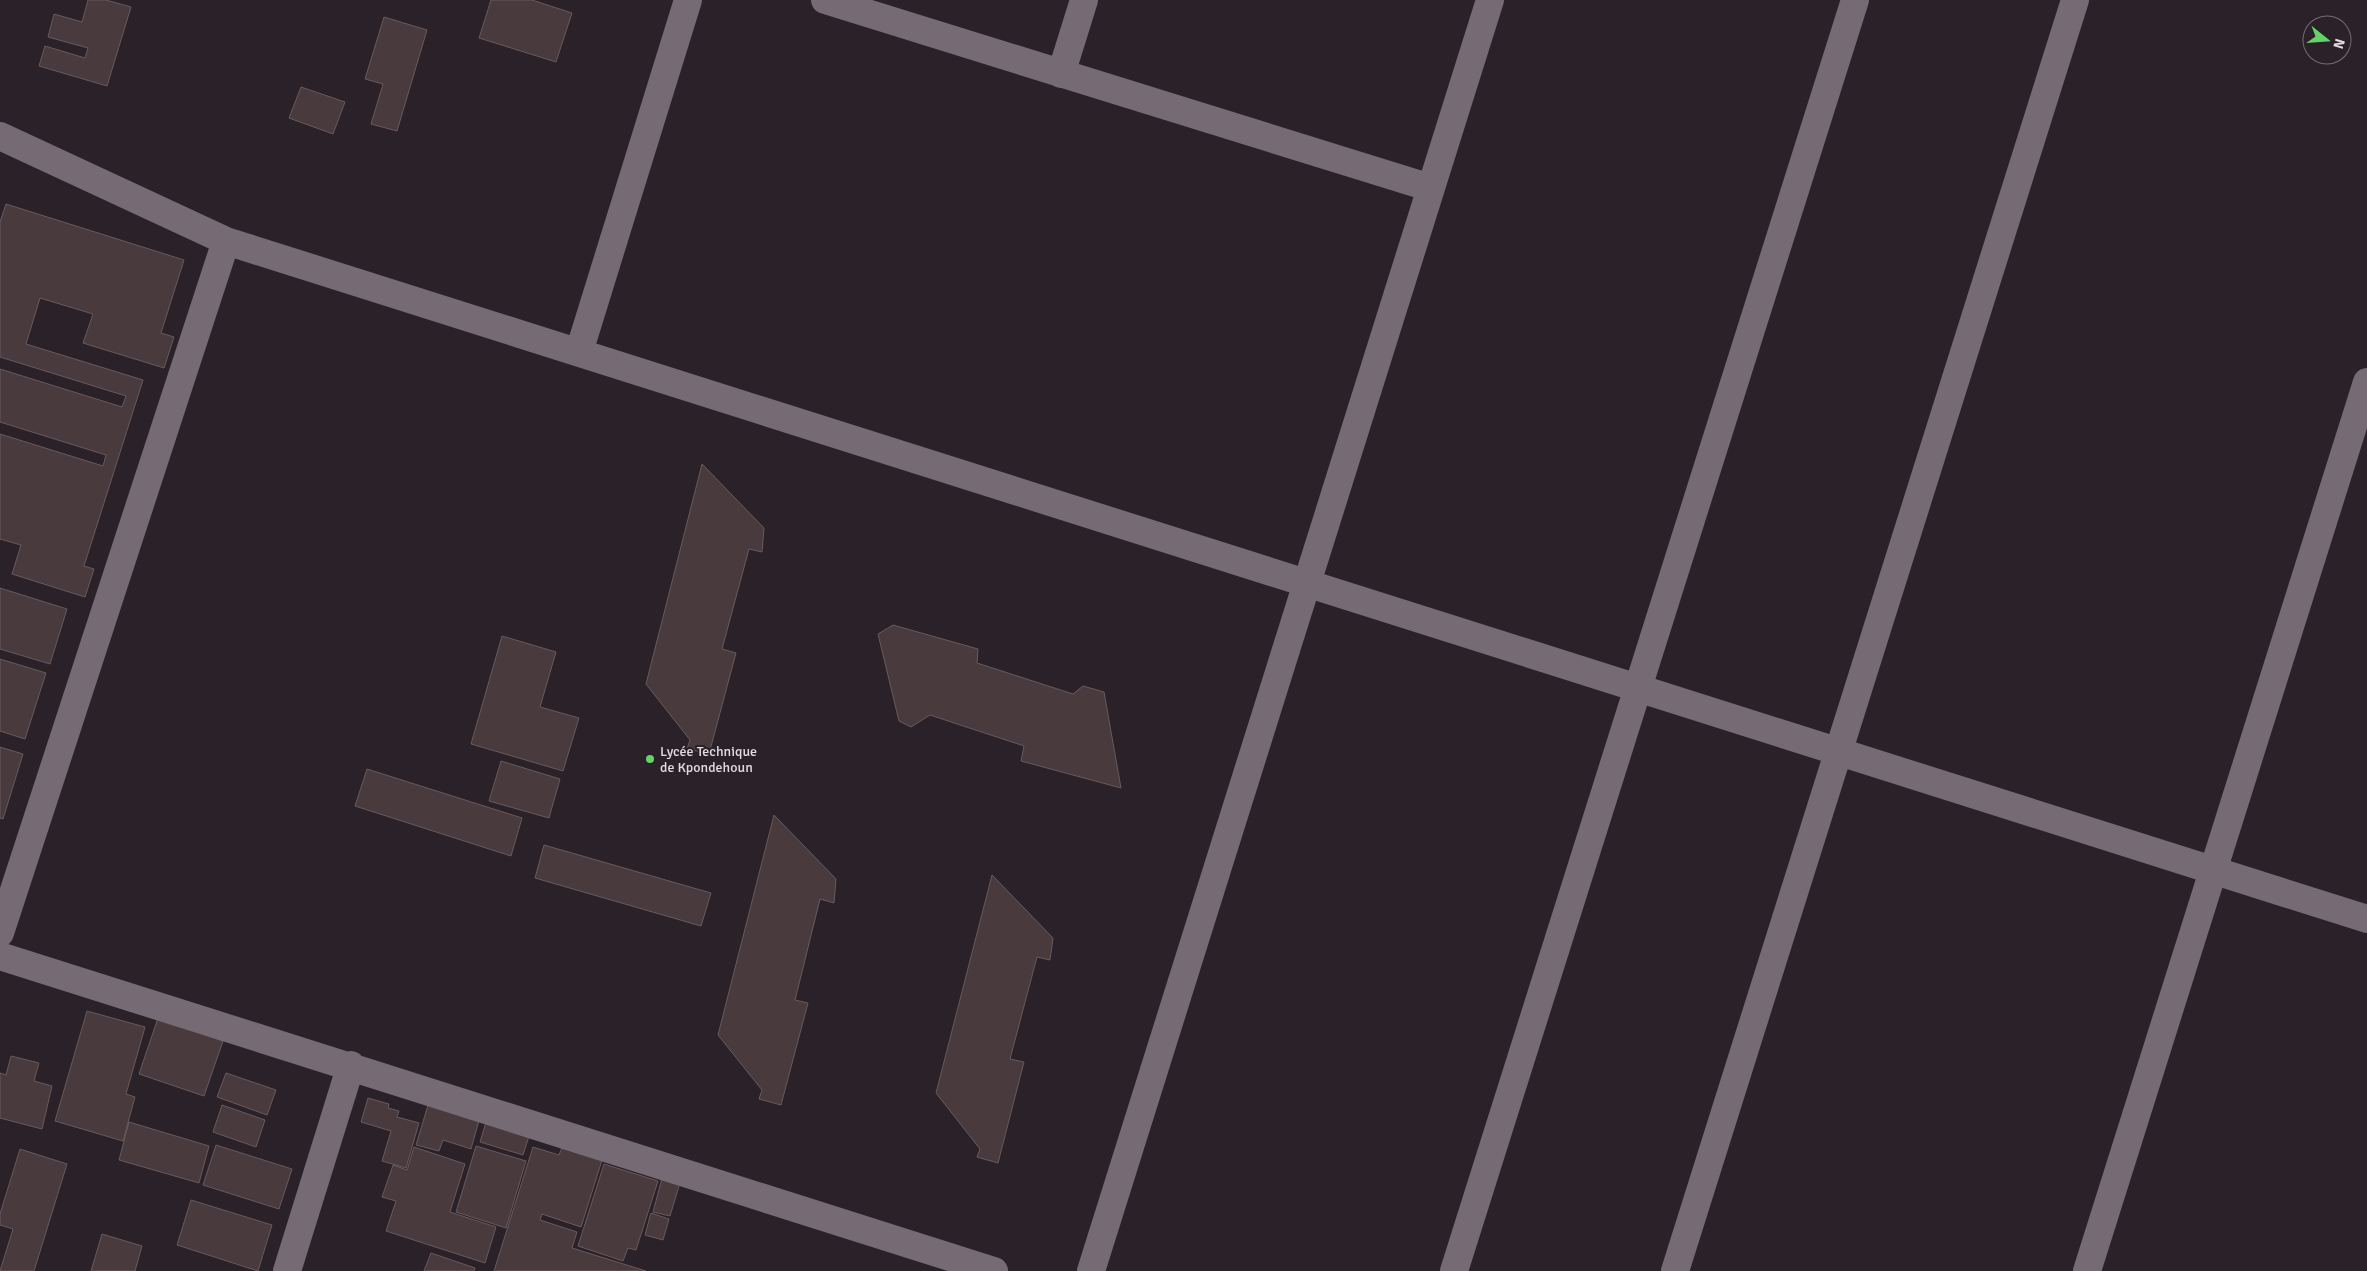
<svg xmlns="http://www.w3.org/2000/svg" width="2367" height="1271" viewBox="0 0 2367 1271" font-family="Signika,sans-serif">
  <style>
    .building { fill: #483a3d; stroke: #695a5d }
    .lines { fill: none; stroke-linecap: round; stroke-linejoin: round }
    .minor { stroke: #766b74; stroke-width: 28 }
    .poi-dot { fill: #65d467; stroke: #2a2129; stroke-width: 2 }
    .labels { text-anchor: middle; stroke-width: 4; stroke-linejoin: round; paint-order: stroke }
    .poi-label { font-size: 14px; fill: #e1dbe1; stroke: #2a2129; text-anchor: start }
  </style>
  <rect width="100%" height="100%" fill="#2a2129"/>
  <path class="building" d="M88 0H106L131 7 107 86 39 66 45 46 85 58 88 48 48 37 54 14 82 22Z
    M491 0H532L572 13 556 62 479 38Z
    M384 17 427 30 397 131 371 124 383 84 365 79Z
    M301 87 345 102 333 134 289 118Z
    M6 204 184 260 161 333 174 337 164 368 83 343 93 314 40 298 26 344 143 380 84 566 94 569 85 597 12 574 21 545 0 539V434L103 466 106 455 0 422V369L122 407 126 396 0 357V222Z
    M702 464 764 528 762 552 749 549 722 649 736 653 709 754 687 749 690 740 646 684Z
    M0 588 67 609 50 664 0 649Z
    M893 625 978 649 977 663 1073 694 1083 686 1104 692 1121 788 1021 761 1024 746 930 715 911 727 899 721 878 634Z
    M502 636 556 652 540 707 579 718 563 771 471 744Z
    M0 659 46 673 25 739 0 731Z
    M0 747 23 754 3 819 0 818Z
    M501 761 560 779 549 818 489 801Z
    M367 769 522 818 511 856 355 806Z
    M774 815 836 879 834 903 820 899 795 1000 808 1003 781 1105 759 1099 762 1090 718 1035Z
    M544 845 711 893 701 926 535 878Z
    M992 875 1053 938 1050 960 1037 957 1010 1059 1024 1062 998 1163 977 1157 980 1149 936 1093Z
    M87 1011 145 1027 126 1094 135 1097 123 1141 55 1121Z
    M158 1018 223 1041 204 1096 139 1074Z
    M11 1056 39 1063 34 1081 52 1086 42 1129 0 1118V1073L6 1075Z
    M226 1073 276 1090 267 1115 217 1097Z
    M368 1098 389 1104 388 1108 399 1111 397 1117 419 1123 406 1168 382 1161 391 1131 361 1122Z
    M429 1102 480 1117 471 1149 443 1140 439 1151 416 1145Z
    M222 1105 265 1120 256 1147 213 1132Z
    M487 1119 530 1133 523 1155 480 1142Z
    M129 1122 209 1146 199 1183 119 1160Z
    M216 1145 292 1169 279 1209 203 1185Z
    M563 1145 603 1157 581 1227 542 1214 540 1220 577 1232 572 1248 646 1271H494L533 1147 559 1155Z
    M476 1146 526 1161 506 1228 456 1212Z
    M414 1147 465 1164 450 1212 496 1227 485 1263 386 1231 396 1201 382 1197 393 1165 407 1170Z
    M20 1149 67 1164 34 1271H0L13 1229 0 1225V1214Z
    M604 1164 658 1181 636 1250 628 1248 623 1261 578 1246Z
    M664 1171 682 1176 670 1216 653 1212Z
    M191 1200 272 1225 258 1271 177 1245Z
    M651 1213 669 1219 663 1240 645 1235Z
    M102 1234 142 1246 135 1271H91Z
    M431 1253 475 1268 474 1271H424Z"/>
  <g class="lines">
    <path class="minor" d="M825 0 1431 188
      M1061 74 1084 0
      M0 136 226 241 2367 919
      M579 352 688 0
      M0 933 226 241
      M0 956 994 1271
      M287 1271 351 1065
      M1091 1271 1490 0
      M1454 1271 1855 0
      M1675 1271 2075 0
      M2087 1271 2367 382"/>
  </g>
  <circle class="poi-dot" cx="650" cy="759" r="5"/>
  <g class="labels">
    <g class="poi-label">
      <text x="660" y="756">Lycée Technique<tspan x="660" dy="16">de Kpondehoun</tspan></text>
    </g>
  </g>
  <g transform="translate(2327 40) rotate(107)"><circle r="24" fill="#2a2129" stroke="#736b73"/>
  <path d="M0-4L9 19L0 12L-9 19Z" fill="#65d467"/>
  <text y="-8" font-size="14" font-weight="bold" text-anchor="middle" fill="#e1dbe1">N</text>
  </g>
</svg>
